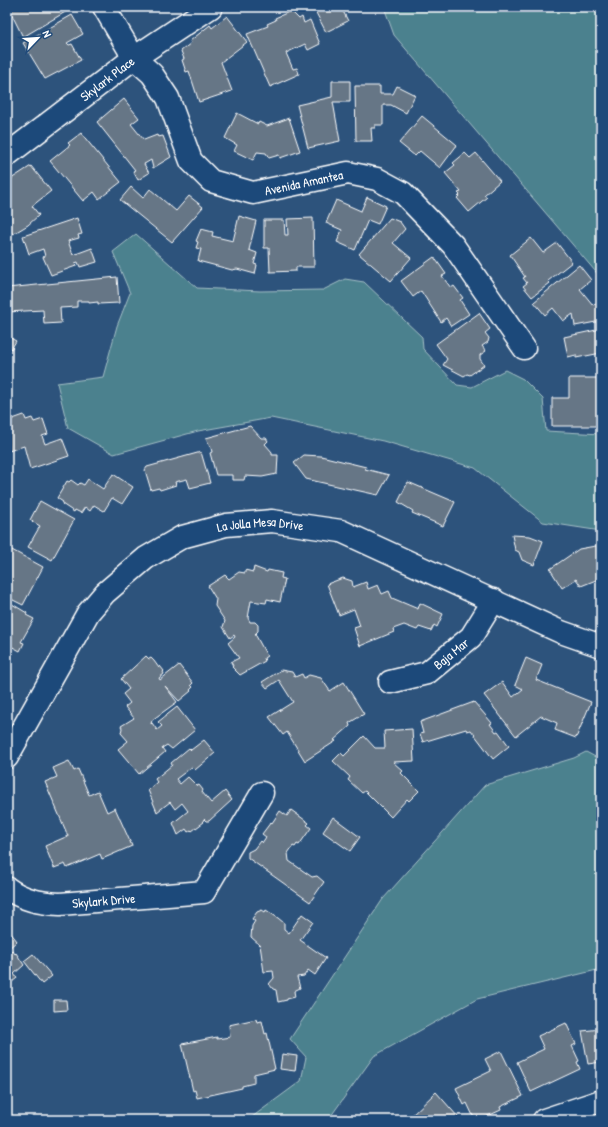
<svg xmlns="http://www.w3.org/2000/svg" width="608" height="1127" viewBox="0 0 608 1127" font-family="'Patrick Hand',sans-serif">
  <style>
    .green { fill: #4b818e; stroke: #a5c0c6 }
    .building { fill: #667686; stroke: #fff }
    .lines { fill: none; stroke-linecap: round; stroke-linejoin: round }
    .minor-casing { stroke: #fff; stroke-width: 25 }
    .minor { stroke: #1f4a7a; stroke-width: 22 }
    .labels { text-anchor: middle; stroke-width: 3; stroke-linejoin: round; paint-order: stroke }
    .street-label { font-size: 13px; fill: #fff; stroke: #1f4a7a }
  </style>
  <rect width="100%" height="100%" fill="#2d537c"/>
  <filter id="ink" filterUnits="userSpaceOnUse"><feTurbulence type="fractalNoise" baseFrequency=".025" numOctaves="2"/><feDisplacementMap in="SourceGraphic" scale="8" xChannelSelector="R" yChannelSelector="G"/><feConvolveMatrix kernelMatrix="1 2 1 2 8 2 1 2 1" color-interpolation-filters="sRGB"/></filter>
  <g filter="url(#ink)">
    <path class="green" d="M384 7H601V278L394 35Z
      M136 234 197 288 260 291 323 290 345 279 364 282 422 337 423 349 457 385 472 387 505 370 523 379 543 399 546 431 601 434V531L543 522 475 468 383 441 271 418 198 431 114 454 68 428 57 383 103 377 117 326 130 293 113 252Z
      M586 752 601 760V969L477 999 374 1056 328 1120H248L301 1081 306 1057 290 1039 383 899 485 785 574 758Z"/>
    <path class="building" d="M8 7H64L67 11 23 37Z
      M313 7H341L348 21 326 32Z
      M291 11 299 19 302 17 304 23 310 20 320 44 308 50 305 44 286 53 293 69 297 68 299 74 270 87 247 34 268 26 267 24 276 20 275 18Z
      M72 15 83 34 67 43 69 45 72 44 81 60 45 79 23 43Z
      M227 16 247 42 221 62 232 91 199 102 189 71 186 72 182 60 184 59 181 51 191 43 190 41 210 25 212 28Z
      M332 81H350V102H333L340 141 308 148 297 105 332 97Z
      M355 86H380V94H393L397 86 415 95 406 113 391 105H383V125H375V128H371L372 141H356Z
      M124 99 139 118 131 124 144 140 157 135 158 137 163 136 171 157 153 168 151 160 146 163 144 164 149 173 138 180 133 171 135 170 97 122Z
      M237 113 258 124 259 122 267 126 289 118 300 151 280 158 279 155 269 158 266 153 257 152 253 160 234 151 237 145 225 138Z
      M422 116 457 145 440 168 420 151 415 156 399 143Z
      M81 133 121 182 99 199 94 192 83 201 50 161 70 145 68 143Z
      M465 153 470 158 476 153 500 181 484 195 487 197 469 212 457 198 460 195 458 193 461 192 445 173 455 165 453 163Z
      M31 166 51 191 32 206 39 215 28 225 13 234 7 227V186L11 183V179Z
      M131 187 143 198 150 189 176 211 189 196 203 207 172 242 120 200Z
      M367 197 386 206 378 224 368 220 355 250 337 242 342 230 326 223 336 200 361 211Z
      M239 216 256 221 249 250 257 253 254 264 257 265 255 274 237 269 232 270 198 261 201 249 196 248 198 242 196 241 201 229 213 232 212 236 233 241Z
      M77 218 82 234 78 235 79 238 68 241 73 255 92 248 97 262 80 267 78 262 75 263 76 266 51 275 43 257 45 256 43 249 29 254 23 236Z
      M313 218 314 267H296V271L270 272 269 248H264V220H284L285 235H288L287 219Z
      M390 218 400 222 405 229 393 243 411 258 391 281 359 254Z
      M531 238 543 253 557 243 572 262 548 281 550 283 532 297 523 286 527 283 523 278 525 277 510 255Z
      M434 257 446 274 442 276 451 288 454 286 463 298 460 300 469 314 451 326 446 318 441 322 421 291 413 297 401 281Z
      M579 265 591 280 580 289 593 305 598 303 601 321 575 326 573 314 563 321 553 308 545 315 534 302Z
      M117 277 119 303 98 304V302L89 303V301H77V307L60 308 61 323 44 324 43 310 7 312V288Z
      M479 313 490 329 485 333 489 338 488 342 482 346 486 351 480 355V359L484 365 470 375 467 374 464 376 443 365 447 359 436 344Z
      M601 329V353L576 358V355L568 357 564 337Z
      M7 336 16 341 7 356Z
      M569 378H599L601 379V426H552V398H569Z
      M24 415 26 420 32 418 34 422 43 419 48 434 42 436 45 444 62 438 69 456 30 469 24 446 9 451 7 421Z
      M250 426 261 438H266L268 441 265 444 272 452V455H278L277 474 262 477 245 476 244 480H232V475H216L210 453 212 452 211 448 206 438Z
      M201 452 210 483 190 488 187 479 175 482 176 485 160 490 159 488 151 490 145 470 147 467Z
      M304 455 321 456 366 467 365 469 389 475 378 495 319 482 306 479 294 463Z
      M113 474 133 487 122 504 112 498 104 511 94 505 90 511 85 507 81 513 75 510 74 512 62 504 63 502 57 498 67 481 69 482 71 480 78 485 80 483 84 485 88 479 103 489Z
      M408 482 455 502 443 526 412 513 413 511 398 502Z
      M40 501 74 520 52 560 28 547 40 526 30 520Z
      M512 535 530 536 543 541 534 565 522 560 519 552 515 550Z
      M601 545V578L581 586 576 579 562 588 550 569 579 549Z
      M10 549 43 567 23 605 9 598 10 596 7 594V555Z
      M254 567 267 572 268 570 282 573 281 578 285 579 280 602 267 599 266 603 251 601 248 618 250 622H255L258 625V631L255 634 267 656 264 658 265 661 240 675 232 667 233 666 231 662 239 658 228 643 235 637 234 635 230 638 223 627 225 621 215 606 216 599 208 586 225 575 229 579 239 572 245 573V570L253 572Z
      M343 578 352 581 353 587 366 582 368 589 378 585 382 594 389 591 392 598 418 609 420 603 443 614 437 627 434 625 431 631 419 627 417 630 404 625 393 629 394 632 360 646 354 628 360 626 354 609 339 615 327 584Z
      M7 601 27 613 26 615 34 619 21 642 24 643 20 651 7 644Z
      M146 656 149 659 151 658 154 661 159 668 160 666 164 671 163 672 164 674 159 678 160 680 179 665 193 683 191 685 193 687 190 690 191 691 179 701 165 686 177 702 152 720 151 724 152 723 157 730 162 726 158 722 177 707 195 730 172 749 167 745 162 748 165 752 139 774 118 749 128 741 121 733 122 728 121 726 134 718 125 707 130 703 123 694 129 689 121 679Z
      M526 658 542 665 536 680 591 702 576 738 555 730 557 723 541 716 516 736 484 695 502 682 513 697 523 689 515 685Z
      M281 670 292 672 295 677 302 674 304 678 309 675 321 678 330 691 344 682 364 714 349 723 350 726 334 740 336 741 305 761 287 732 283 735 269 717 293 702 279 680 267 688 262 682Z
      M474 702 492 723 490 724 496 732 498 731 509 746 493 759 471 730 467 731 466 729 423 742 420 734 423 733 420 722Z
      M412 729 414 761 393 762 403 771 401 773 419 791 409 801 407 799 391 817 365 791 362 793 348 780 350 777 333 761 341 753 344 756 364 736 375 748H385L384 731Z
      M204 740 215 753 195 770 192 767 176 779 180 784 188 777 197 786 199 785 203 790 202 792 211 803 225 791 232 800 209 821H206L204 819 203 821 204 822 192 831 191 830 188 832 186 829 178 835 173 823 188 811 182 803 175 809 170 802 157 812 148 790 157 782 155 779 172 765 171 763 189 748 191 750Z
      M69 761 74 771 78 769 89 795 98 791 107 812 115 808 132 846 102 859 100 854 67 868 65 864 54 868 45 846 68 836 45 782 57 777 53 768Z
      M291 810 309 823 307 825 311 828 299 845 297 844 295 847 293 846 288 853 289 861 312 877 317 876 324 882 310 902 248 858V852L254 849 260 841 262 843 266 837 262 834 271 822 272 823 280 811 287 816Z
      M333 817 360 837 350 851 323 832Z
      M262 910 265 912 266 910 278 918 284 923V929L289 933 302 914 313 922 300 940 326 958 315 975 308 970 304 976 297 977 300 988 294 991 295 997 287 999V1000L278 1002 276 990 273 989 269 984 274 978 273 971 264 972 260 945 251 937 252 926 255 921 252 919 257 912Z
      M7 928 17 941 7 950 9 953 12 950 15 954 16 953 24 965 14 974 17 978 7 986Z
      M33 954 52 976 42 984 24 961Z
      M54 1000H66L67 1010 54 1011Z
      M256 1019 257 1022 262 1021 265 1034 267 1033 275 1069 254 1074V1083L242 1086V1088L197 1098 195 1090 193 1091 182 1044 217 1037V1039L230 1037 229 1025Z
      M566 1023 576 1044 572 1046 579 1061 577 1062 580 1069 531 1092 517 1062 544 1049 538 1036Z
      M601 1029V1062L588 1064 582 1031Z
      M501 1051 523 1096 500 1107 501 1110 479 1120H475L467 1103 464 1105 456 1088 491 1071 485 1059Z
      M282 1054 297 1056 295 1071 280 1069Z
      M436 1092 458 1117 457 1120H407Z
      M33 1117V1120H11Z"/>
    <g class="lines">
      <defs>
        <g id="minor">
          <path id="s1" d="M104 7 134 58 152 74 168 98 191 161 211 181 253 193 348 173 377 179 403 193 453 245 524 348"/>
          <path id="s2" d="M7 155 134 58 211 7"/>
          <path id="s3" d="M390 682 427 673 471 637 494 600"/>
          <path id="s4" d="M7 757 88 613 105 593 146 558 182 537 226 525 272 521 341 531 561 632 601 646"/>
          <path id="s5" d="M7 888C23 900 40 903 60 904L204 892 262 793"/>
          <path d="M544 1120 601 1101"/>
        </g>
      </defs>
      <use href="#minor" class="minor-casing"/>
      <use href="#minor" class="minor"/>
    </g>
  </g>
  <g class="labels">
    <g class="street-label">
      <text dy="5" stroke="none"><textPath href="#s2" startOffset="126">Skylark Place</textPath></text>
      <text dy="5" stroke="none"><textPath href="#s1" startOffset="303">Avenida Amantea</textPath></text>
      <text dy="5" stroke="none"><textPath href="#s4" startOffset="367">La Jolla Mesa Drive</textPath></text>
      <text dy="5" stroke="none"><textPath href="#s3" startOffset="69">Baja Mar</textPath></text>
      <text dy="5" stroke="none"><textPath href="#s5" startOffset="100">Skylark Drive</textPath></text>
    </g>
  </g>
  <rect width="608" height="1127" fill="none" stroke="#1f4a7a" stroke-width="24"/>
  <rect x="12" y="12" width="584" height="1103" fill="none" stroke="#fff" stroke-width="1.5" filter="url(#ink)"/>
  <g transform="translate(38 38) rotate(65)" stroke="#1f4a7a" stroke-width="3" paint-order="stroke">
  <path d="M0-3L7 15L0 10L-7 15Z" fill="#ffffff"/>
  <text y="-6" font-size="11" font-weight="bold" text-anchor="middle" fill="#ffffff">N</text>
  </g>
</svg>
